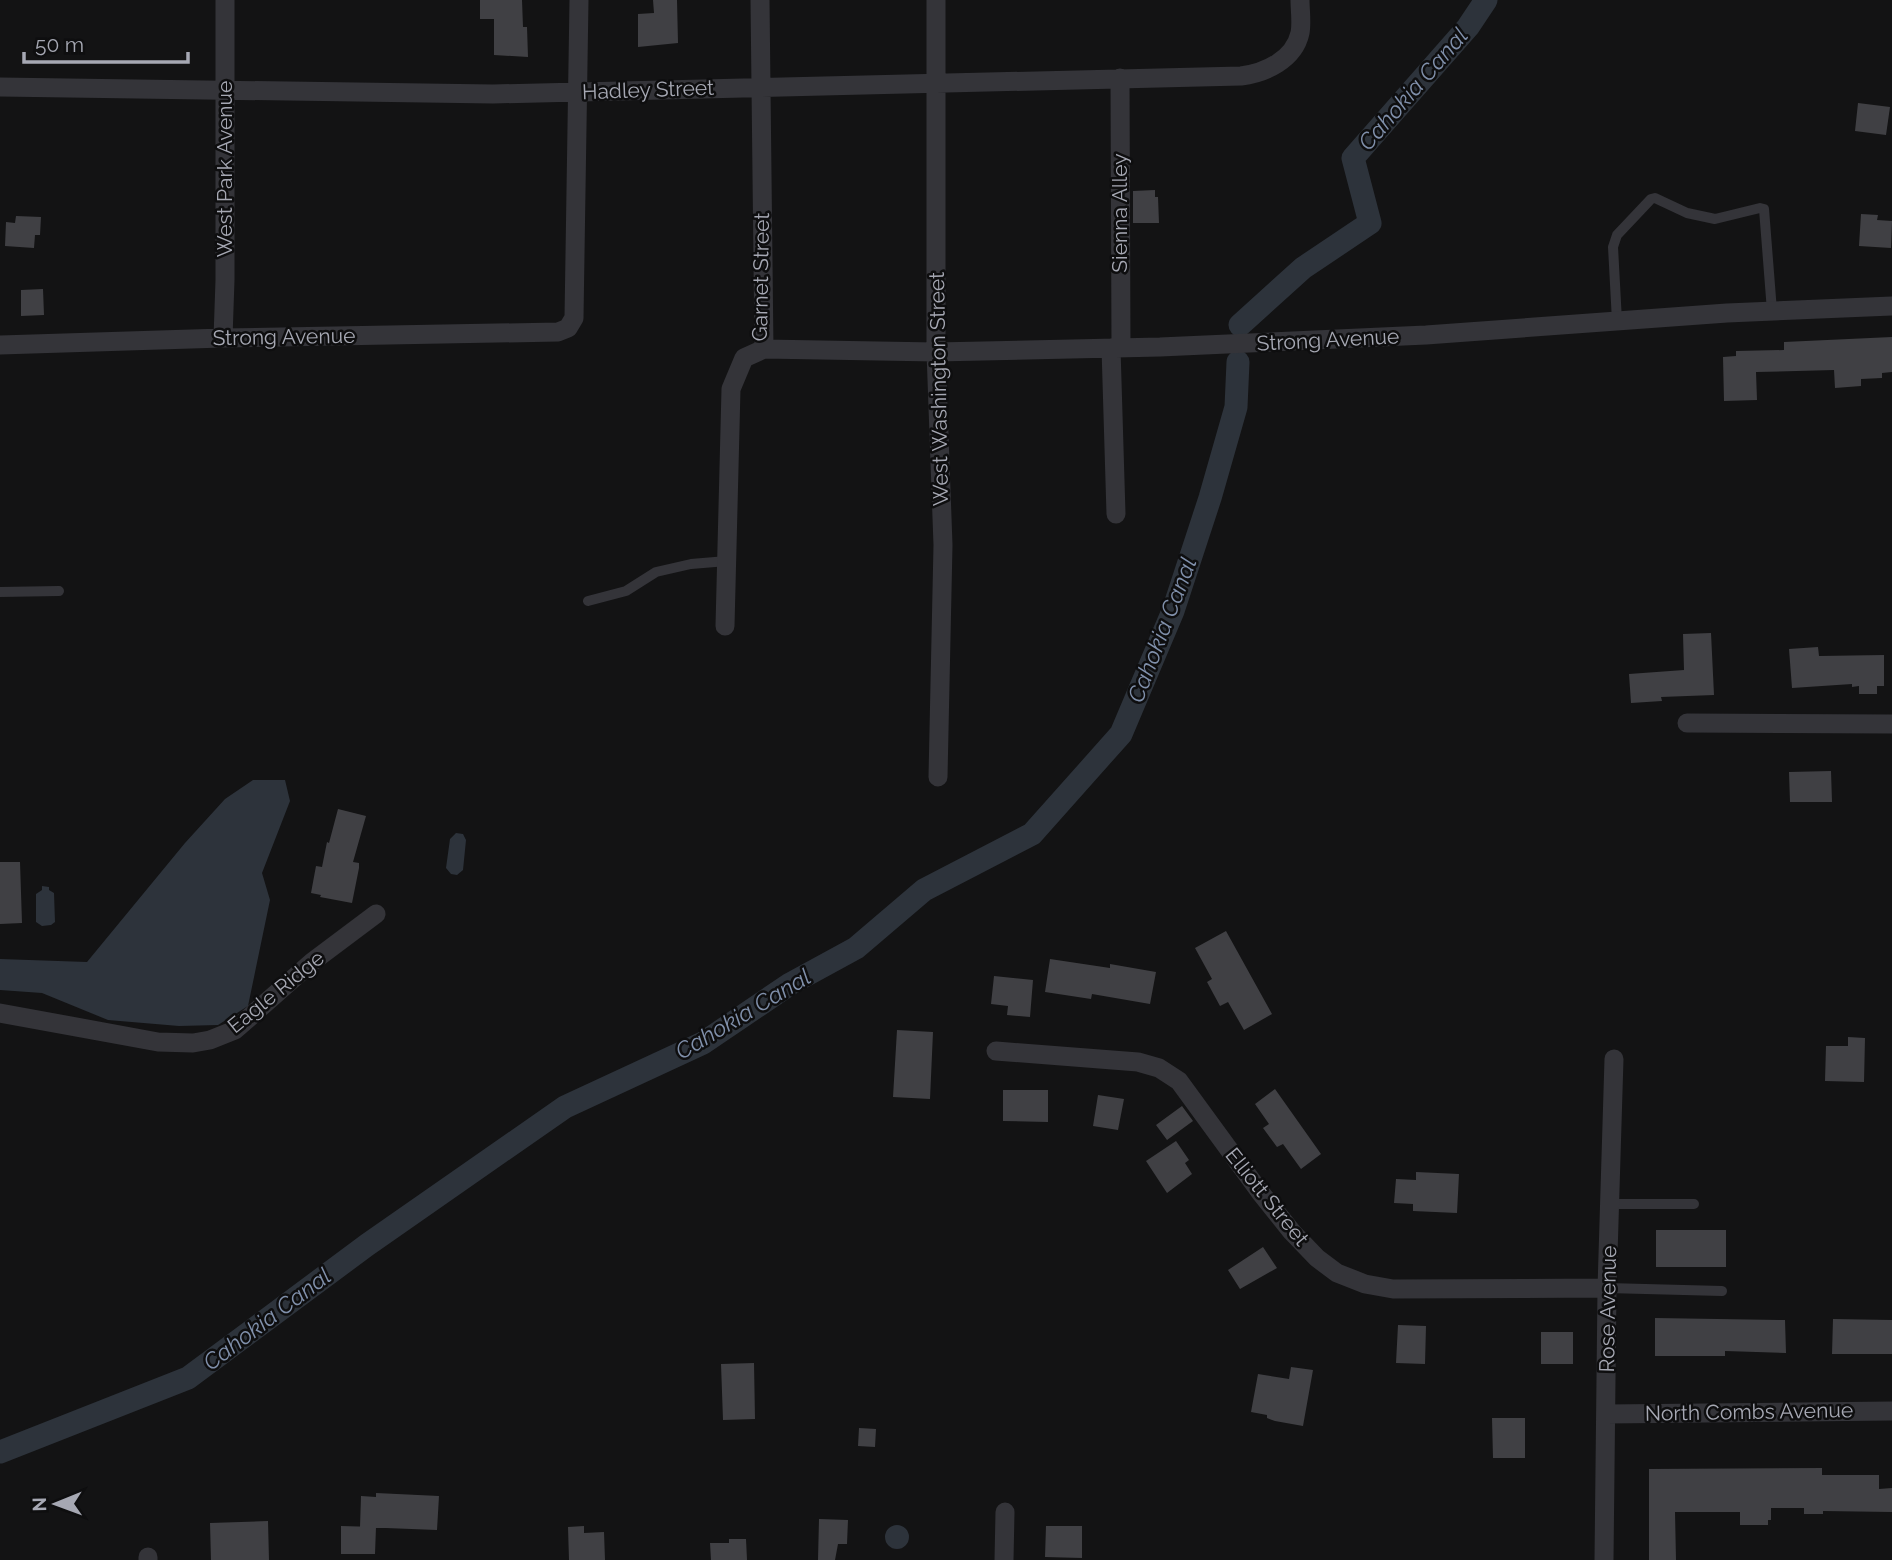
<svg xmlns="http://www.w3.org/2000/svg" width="1892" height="1560" viewBox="0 0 1892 1560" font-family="Raleway,sans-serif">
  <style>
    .water { fill: #2d333b }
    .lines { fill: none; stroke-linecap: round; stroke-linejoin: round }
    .canal { stroke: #2d333b; stroke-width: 23 }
    .building { fill: #404044 }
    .service { stroke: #343439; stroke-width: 10 }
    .minor { stroke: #343439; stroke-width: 19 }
    .labels { text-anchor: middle; stroke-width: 5; stroke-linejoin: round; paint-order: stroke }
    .street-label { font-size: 21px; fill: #a6a8b3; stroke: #0e0e0f }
    .water-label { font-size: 23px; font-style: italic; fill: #8090ab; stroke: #0e0e0f }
  </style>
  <rect width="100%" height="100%" fill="#131314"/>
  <path class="water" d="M253 780H285L290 801 262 873 270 900 248 1006 218 1025 179 1026 108 1020 42 993 0 990V959L87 962 185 843 225 799Z
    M456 833 463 834 466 840 463 870 457 875 451 874 446 868 450 839Z
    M42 886 49 887V890L54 893 55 922 51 925 42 926 36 922V894L42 890Z
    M885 1537a12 12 0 1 1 24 0a12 12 0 1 1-24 0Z"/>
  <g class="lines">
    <path class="canal" d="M1240 325 1303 268 1370 223 1353 158 1468 27 1486 0
      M0 1452 188 1378 367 1245 565 1107 703 1043 790 984 856 948 924 890 1032 834 1121 734 1173 611 1210 498 1236 407 1238 362"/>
  </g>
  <path class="building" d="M480 0H522L523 27H527L528 57 494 55V19H480Z
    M653 0H677L678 43 638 47V14L654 13Z
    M1858 103 1890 107 1886 135 1855 131Z
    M1155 190V197H1158L1159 223H1133V191Z
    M1861 214 1878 215 1877 220 1892 221 1891 248 1859 246Z
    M16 216 41 217 40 235H35L34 248 5 246 6 222 15 223Z
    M43 289 44 315 21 316V290Z
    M1892 337V372L1882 373V378L1861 379V386L1835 388 1834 370 1756 372 1757 400 1724 401 1723 357 1736 356V351L1784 350V342Z
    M1711 633 1714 695 1661 697 1662 701 1631 703 1629 674 1684 670 1683 634Z
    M1818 647 1819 656 1884 655V686H1877V694H1859V686L1852 687V684L1792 688 1789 649Z
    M1831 771 1832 802H1790L1789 772Z
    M338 809 366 816 353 862 359 863V868L352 903 320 897 321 895 311 893 316 866 322 867 327 842 329 843Z
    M0 862H20L22 923 0 924Z
    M1226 931 1272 1014 1244 1030 1228 1002 1220 1006 1207 982 1212 979 1195 948Z
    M1050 959 1110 968V964L1156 972 1150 1004 1092 994 1091 999 1045 992Z
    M994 976 1033 980 1030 1017 1007 1015 1008 1006 991 1004Z
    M897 1030 933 1032 930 1099 893 1097Z
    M1848 1037 1865 1038 1864 1082 1825 1081 1826 1046H1848Z
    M1275 1089 1321 1154 1301 1169 1283 1144 1277 1147 1263 1128 1269 1124 1255 1104Z
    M1003 1090H1048V1122L1003 1121Z
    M1098 1095 1124 1099 1118 1130 1093 1126Z
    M1182 1106 1193 1121 1167 1140 1156 1125Z
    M1176 1141 1189 1160 1185 1163 1192 1174 1167 1193 1146 1161Z
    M1416 1172 1459 1174 1457 1213 1413 1211V1204L1394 1203 1396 1179 1416 1180Z
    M1656 1230H1726V1267H1656Z
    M1263 1247 1277 1268 1240 1289 1228 1270Z
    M1655 1318 1785 1320 1786 1353 1725 1351V1356H1655Z
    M1833 1319 1892 1320V1354H1832Z
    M1398 1325 1426 1326 1425 1364 1396 1363Z
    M1541 1332H1573V1364H1541Z
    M754 1363 755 1419 723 1420 721 1364Z
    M1291 1367 1313 1370 1303 1426 1275 1421 1267 1418V1415L1251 1412 1258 1374 1289 1379Z
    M1492 1418H1525V1458H1493Z
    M859 1428 876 1429 875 1447 858 1446Z
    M1822 1468V1475H1879V1489L1892 1488V1512L1823 1511V1514H1804V1508H1771V1520H1768V1525H1740V1512H1675L1676 1560H1649V1469Z
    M376 1493 439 1496 437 1530 360 1527 361 1496 376 1497Z
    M819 1519 848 1520 847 1544H838L835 1560H818Z
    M268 1521 269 1560H211L210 1523Z
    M341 1526 376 1527 375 1554H341Z
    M584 1526V1533L604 1532 605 1560H569L568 1527Z
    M1046 1526H1082V1558L1045 1557Z
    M729 1539H746L747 1560H711L710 1543H729Z"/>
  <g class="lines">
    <path class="service" d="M1617 321 1613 247 1617 235 1651 199 1655 198 1687 213 1715 219 1760 208 1764 209 1772 311
      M0 592 59 591
      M588 601 626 591 656 572 691 564 727 561
      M1610 1204H1694
      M1607 1288 1722 1291"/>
    <path class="minor" d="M936 0V352L943 545 938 777
      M1120 78 1121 348
      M0 87 493 94 1241 76C1265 73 1294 60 1300 33 1302 23 1300 10 1300 0
      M223 338 225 280V0
      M0 345 223 338 558 332 568 328 574 318 579 0
      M1111 348 1116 514
      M764 349 936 352 1160 347 1426 335 1727 313 1892 306
      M725 626 731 389 744 358 764 349 760 0
      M1687 723 1892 724
      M0 1013 158 1042 193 1043 210 1040 235 1030 312 962 376 914
      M996 1051 1138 1062 1159 1068 1179 1081 1260 1192 1292 1232 1317 1258 1337 1273 1365 1284 1393 1289 1607 1288
      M1606 1414 1892 1411
      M148 1557V1560
      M1004 1560 1005 1512
      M1604 1560 1607 1288 1614 1059"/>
  </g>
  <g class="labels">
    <g class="street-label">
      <text transform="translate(648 90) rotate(-2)" y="7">Hadley Street</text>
      <text transform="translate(225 169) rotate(-90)" y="7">West Park Avenue</text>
      <text transform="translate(1120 213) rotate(-90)" y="7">Sienna Alley</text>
      <text transform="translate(761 277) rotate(-89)" y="7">Garnet Street</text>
      <text transform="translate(284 337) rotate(-1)" y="7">Strong Avenue</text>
      <text transform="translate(1328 340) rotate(-3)" y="7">Strong Avenue</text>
      <text transform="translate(939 389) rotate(-91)" y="7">West Washington Street</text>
      <text transform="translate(276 992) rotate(-39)" y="7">Eagle Ridge</text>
      <text transform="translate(1267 1197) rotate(51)" y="7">Elliott Street</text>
      <text transform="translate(1608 1309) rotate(-89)" y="7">Rose Avenue</text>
      <text transform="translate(1749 1412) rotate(-1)" y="7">North Combs Avenue</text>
    </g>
    <g class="water-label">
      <text transform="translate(1413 89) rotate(-49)" y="8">Cahokia Canal</text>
      <text transform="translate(1162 630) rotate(-69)" y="8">Cahokia Canal</text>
      <text transform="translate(743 1014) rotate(-31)" y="8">Cahokia Canal</text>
      <text transform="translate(267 1319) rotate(-37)" y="8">Cahokia Canal</text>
    </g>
  </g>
  <g transform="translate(56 1504) rotate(269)" stroke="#0e0e0f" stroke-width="5" paint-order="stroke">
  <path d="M0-5L12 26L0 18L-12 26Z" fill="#a6a8b3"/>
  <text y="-10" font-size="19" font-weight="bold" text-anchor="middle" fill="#a6a8b3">N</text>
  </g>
  <path d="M24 52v10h164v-10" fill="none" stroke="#a6a8b3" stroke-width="3.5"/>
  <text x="35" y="52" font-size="21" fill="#a6a8b3" stroke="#0e0e0f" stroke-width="5" paint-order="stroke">50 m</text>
</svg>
